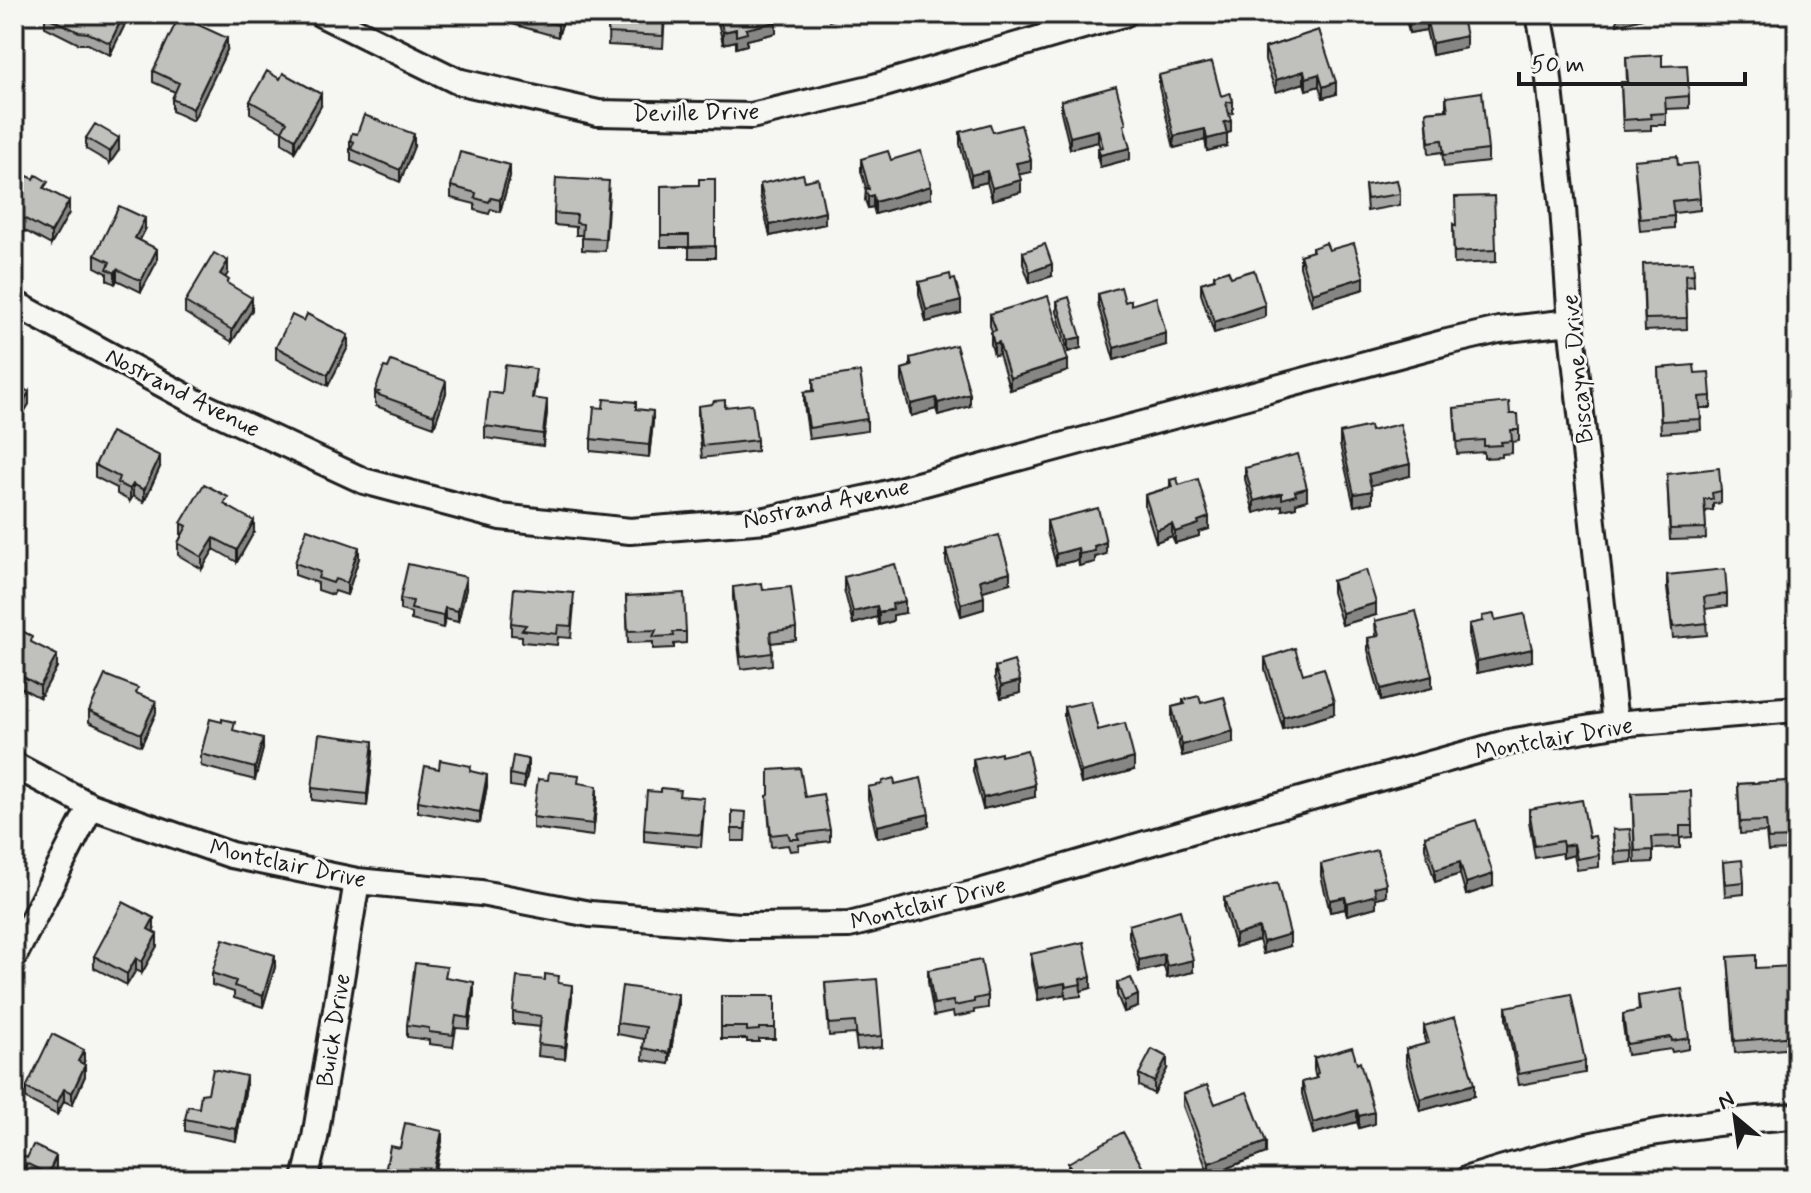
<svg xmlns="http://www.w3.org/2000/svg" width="1811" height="1193" viewBox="0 0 1811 1193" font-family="Mynerve,sans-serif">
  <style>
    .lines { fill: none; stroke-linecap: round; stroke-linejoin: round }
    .minor-casing { stroke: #1c1c1c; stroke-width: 30 }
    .minor { stroke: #f6f6f2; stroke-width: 24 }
    .wall { fill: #a5a5a3; stroke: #1c1c1c; stroke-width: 2 }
    .shaded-wall { fill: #868684; stroke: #1c1c1c; stroke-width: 2 }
    .building { fill: #c0c0bd; stroke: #1c1c1c; stroke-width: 2 }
    .labels { text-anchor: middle; stroke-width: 6; stroke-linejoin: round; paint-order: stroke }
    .street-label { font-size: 24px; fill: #1c1c1c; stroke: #f6f6f2 }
  </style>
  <rect width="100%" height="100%" fill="#f6f6f2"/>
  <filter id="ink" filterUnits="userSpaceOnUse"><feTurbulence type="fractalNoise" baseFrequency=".0125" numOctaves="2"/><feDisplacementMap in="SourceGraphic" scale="16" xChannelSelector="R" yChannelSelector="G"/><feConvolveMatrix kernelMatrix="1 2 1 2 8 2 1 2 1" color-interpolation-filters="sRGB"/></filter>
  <g filter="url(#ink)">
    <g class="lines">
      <defs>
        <path id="minor" d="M321 14 457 81 598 113 751 116 874 87 1124 14
          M1539 14 1546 52 1563 208 1571 322 1615 724
          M14 303 199 404 364 481 500 517 630 531 766 520 873 497 1443 343 1499 330 1571 322
          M14 765 91 806 231 855 357 881 481 893 590 914 740 926 849 925 976 893 1225 821 1509 742 1615 724 1797 709
          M14 956 91 806
          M305 1179 315 1138 357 881
          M1468 1179C1574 1145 1686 1122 1797 1116"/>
      </defs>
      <use href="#minor" class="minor-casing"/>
      <use href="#minor" class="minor"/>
    </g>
    <path class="wall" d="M130 14 110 55 88 44H79L45 27V16Z
      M491 14H565L558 37 491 18Z
      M609 14H665L663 48 608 45Z
      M716 14H774L776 33 747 40V45L736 48V41L723 44Z
      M1405 14H1461L1466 48 1432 55 1426 30 1409 33Z
      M1319 30 1336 94 1323 98 1319 86 1306 90 1304 83 1276 92 1265 60V48Z
      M227 50 193 121 172 111V99L175 92 153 82V71Z
      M1626 57 1662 66 1689 96V108L1666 109V125H1651V130L1623 131 1621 82H1627Z
      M1159 75 1221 96 1233 101V113L1229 114 1231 132 1227 133V146L1207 151 1205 140 1174 148 1159 87Z
      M1446 97 1488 150V162L1444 167 1442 152 1429 154 1426 112 1446 110Z
      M250 101 321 106 295 151 282 143V131L250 113Z
      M1061 101 1126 135 1130 159 1100 167 1098 160V148H1100L1098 142 1070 149 1061 112Z
      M960 132H993L1031 172 1019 174 1021 192 992 200 987 182 971 186 960 144Z
      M86 138 119 150 110 163 86 149Z
      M350 140 414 146 400 182 351 161V153L350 152Z
      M861 159 891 160 931 198 875 214 873 207 868 208 865 200 866 188 861 171Z
      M1634 160 1678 165 1700 198V210L1674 213V228L1640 231Z
      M510 176 500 212 491 209 489 214 475 210V204L451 198V186Z
      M715 179V258H689V247H661V186L699 185Z
      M805 181 825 224 770 236 760 195V184Z
      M1365 185 1400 194V205L1367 211Z
      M48 190 69 213 51 245 14 225V191Z
      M609 193 605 251 582 250V235H576V227L554 225V213Z
      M1453 224 1496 250V262L1454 264Z
      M145 230 139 240 157 261 141 292 117 280 115 284 107 280V273L95 267V255Z
      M1312 248 1329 250 1364 289 1312 305 1300 267V255L1312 252Z
      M1023 252 1052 276 1030 283 1023 264Z
      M1693 262 1694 286 1686 287 1687 329 1645 331 1643 276Z
      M228 273 225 277 229 285 252 310 232 342 185 313V302Z
      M1214 275 1231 277 1265 317 1214 333 1201 294V283L1214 279Z
      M919 282 961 313 926 322 919 294Z
      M1098 294 1131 305 1166 345 1114 360 1098 305Z
      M1057 301 1081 348 1068 352 1057 312Z
      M990 314 1068 371 1010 390 999 354 994 355 991 344V332L992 331 990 326Z
      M276 347H348L328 386 276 359Z
      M910 358 970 406 938 415 936 409 911 416 902 381V369L910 367Z
      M1658 368 1695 373 1711 396V408H1700L1701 430 1661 433Z
      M813 379 867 419V431L809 439 804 404V392L813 391Z
      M536 381 533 398 547 412 543 446 485 438V426L502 394Z
      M14 383 29 404 16 425 14 424Z
      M375 391 446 393 434 427 376 406V403H375Z
      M698 406 725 407 757 440V451L702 458 698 417Z
      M603 408 636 409 653 422 649 457 591 451V439Z
      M1454 408 1510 414 1519 430V441L1512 442V453L1502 454V457L1484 458V452L1457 454Z
      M1371 431 1410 476 1371 485 1372 502 1354 506 1340 445V433Z
      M95 465 160 467 144 502 133 496 130 501 117 494V488L95 477Z
      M1245 468 1307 500 1296 503V507L1282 510V505L1254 513 1245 479Z
      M1667 474 1721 491V503L1713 504V510L1705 511 1706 539 1670 540Z
      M1170 480 1179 485 1209 529 1199 532V536L1175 543 1172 536 1156 542 1145 507V495L1170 487Z
      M228 506 254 532 237 562 214 549 202 569 178 555V543L182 535H181V523Z
      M1047 521 1106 554 1095 557V562L1079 566 1078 560 1056 565 1047 532Z
      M946 550 1010 583 983 591 984 609 961 616 946 562Z
      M359 558 347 595 335 591 333 595 318 590V583L295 575V563Z
      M1667 575 1727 594V606L1705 609 1707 635 1673 638 1667 587Z
      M844 577 905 613 893 615V621L879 625 877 617 853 624 844 589Z
      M1332 581 1376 615 1342 625 1332 592Z
      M733 587 763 590 796 628V640L771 643 772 665 741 669 733 598Z
      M466 589 458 622 445 619 443 628 411 620V613L400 610V599Z
      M626 596 686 632V643L674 644V648L653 649V642L628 643Z
      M574 605 571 638 558 637 557 645 522 642V636L511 635V623Z
      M1482 616 1495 620 1532 661 1477 673 1469 636V624L1482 622Z
      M1375 621 1432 688 1381 701 1368 650V638L1376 637Z
      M14 632 31 642 57 667 40 698 14 684Z
      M1265 658 1334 714 1283 729 1265 669Z
      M995 667 1020 693 1001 698 995 678Z
      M138 694 156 713 141 746 89 722V711Z
      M1183 700 1201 703 1233 743 1182 756 1172 719V707L1183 704Z
      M1064 707 1098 730 1134 770 1081 784 1064 719Z
      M263 749 255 780 201 766V754Z
      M373 752 367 806 312 800V788Z
      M1001 756 1035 797 983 809 973 771V759Z
      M439 769 471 772 487 786 480 823 418 812V801Z
      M528 771 524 788 510 786V774Z
      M1789 781 1791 850 1768 851 1766 832 1740 834 1738 784Z
      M579 784 597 798 593 836 533 828V817Z
      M895 784 929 826 877 838 868 799V787Z
      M1632 793 1692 826V837L1680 838V848L1653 849V862L1635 863Z
      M680 796 704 810 701 847 644 841V830Z
      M767 796 805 797 830 830V841L799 845V850L790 851 788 845 771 847Z
      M1529 809 1589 837 1599 855V867L1577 870 1574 855 1563 858 1562 853 1535 858 1529 821Z
      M732 811 746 823 745 841H732Z
      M1613 830 1632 851V862L1615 864Z
      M1425 836 1493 886 1466 895 1460 874 1435 882 1425 848Z
      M1723 862 1744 882V894L1725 896Z
      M1321 864 1386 896 1376 898V907L1347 915 1345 909 1330 912 1321 876Z
      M1224 898 1290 946 1263 954 1259 940 1235 947 1224 909Z
      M1129 925 1193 972 1167 978 1164 966 1139 972 1129 936Z
      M154 930 153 932 157 946 142 973 136 970 127 985 94 968V956Z
      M1031 954 1091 988 1081 991V996L1066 998 1065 994 1038 1000 1031 965Z
      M1728 957 1756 968 1797 1016V1048L1735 1053Z
      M275 967 263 1007 234 998V992L212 985V973Z
      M928 970 988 996V1008L974 1010V1013L954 1017 953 1012 934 1016 928 982Z
      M447 978 474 993 469 1029 456 1028 453 1047 429 1044V1040L407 1037V1025Z
      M559 983 572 996 565 1059 538 1056 540 1027 513 1024V1012Z
      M825 983 882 1036V1047L857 1050 855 1034 829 1036Z
      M1117 983 1138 1007 1124 1012 1117 995Z
      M721 996H775V1039H759V1042H747V1039H721Z
      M1638 996 1689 1038V1049L1672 1052 1671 1049 1627 1055 1623 1025V1014L1639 1011Z
      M678 1005 669 1064 643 1060 644 1039 617 1034V1023Z
      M1506 1007 1585 1061V1073L1519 1085 1506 1019Z
      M1424 1026 1474 1096 1420 1111 1406 1061V1049L1426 1044 1424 1038Z
      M1314 1058 1374 1124 1359 1128 1357 1122 1313 1134 1302 1094V1082L1316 1079 1314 1070Z
      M84 1062 83 1064 85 1076 72 1105 64 1101 57 1115 26 1099V1088Z
      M1167 1069 1154 1094 1139 1086V1074Z
      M246 1087 236 1141 185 1131V1119L199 1108Z
      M1183 1094 1215 1104 1266 1153 1209 1175 1183 1106Z
      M27 1158 56 1168 51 1179H34L26 1175 24 1179H14Z
      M1068 1163 1149 1179 1070 1178 1068 1175Z"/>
    <path class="shaded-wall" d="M124 14H130L110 55V43Z
      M562 14H565L558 37V25Z
      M829 14H856L829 21Z
      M1617 14H1650V16L1617 25Z
      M1426 18V30L1409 33V22Z
      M776 22V33L747 40V45L736 48V41L723 44V32Z
      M1466 36V48L1432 55V43Z
      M227 38V50L193 121V109Z
      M1304 71V83L1276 92V80Z
      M1319 74V86L1306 90V78Z
      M1336 82V94L1323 98V87Z
      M321 94V106L295 151V139Z
      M1231 121V132L1224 134V122Z
      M1205 129V140L1174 148V136Z
      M1098 130V142L1070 149V137Z
      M414 134V146L400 182V170Z
      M1227 134V146L1207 151V139Z
      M119 138V150L110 163V152Z
      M1130 148V159L1100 167V155Z
      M1031 160V172L1016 175V163Z
      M510 165V176L500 212V200Z
      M987 171V182L971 186V175Z
      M1021 180V192L992 200V188Z
      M931 186V198L875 214V202Z
      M873 195V207L868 208V197Z
      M69 201V213L51 245V233Z
      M825 212V224L770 236V225Z
      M145 218V230L135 250V238Z
      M157 249V261L141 292V281Z
      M228 261V273L220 286V274Z
      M1052 264V276L1030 283V272Z
      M117 269V280L115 284V273Z
      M1364 277V289L1312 305V293Z
      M252 298V310L232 342V330Z
      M961 301V313L926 322V310Z
      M1265 305V317L1214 333V322Z
      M1166 333V345L1114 360V348Z
      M348 335V347L328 386V375Z
      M1081 337V348L1068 352V340Z
      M999 342V354L994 355V344Z
      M1068 360V371L1010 390V378Z
      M446 381V393L434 427V415Z
      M29 392V404L16 425V414Z
      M970 394V406L938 415V403Z
      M936 398V409L911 416V404Z
      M547 400V412L543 446V434Z
      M653 411V422L649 457V445Z
      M160 456V467L144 502V490Z
      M1410 464V476L1368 486V474Z
      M133 484V496L130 501V489Z
      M1307 488V500L1296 503V507L1282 510V505L1254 513V501Z
      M1372 491V502L1354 506V494Z
      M1209 517V529L1199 532V536L1175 543V532L1198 521Z
      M254 521V532L237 562V550Z
      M1172 524V536L1156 542V530Z
      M214 538V549L202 569V557Z
      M1106 542V554L1095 557V562L1079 566V554L1094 546Z
      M359 547V558L347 595V583Z
      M1078 548V560L1056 565V554Z
      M1010 572V583L980 592V580Z
      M466 577V589L458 622V611Z
      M984 597V609L961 616V604Z
      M905 601V613L893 615V621L879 625V613L892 604Z
      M1376 603V615L1342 625V613Z
      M877 606V617L853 624V612Z
      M445 608V619L443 628V616Z
      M1532 649V661L1477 673V661Z
      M57 655V667L40 698V686Z
      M1432 676V688L1381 701V689Z
      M1020 681V693L1001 698V686Z
      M156 701V713L141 746V734Z
      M1334 702V714L1283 729V717Z
      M1233 731V743L1182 756V745Z
      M263 738V749L255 780V768Z
      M373 741V752L367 806V794Z
      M1134 758V770L1081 784V772Z
      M528 759V771L524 788V777Z
      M487 775V786L480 823V812Z
      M1035 785V797L983 809V798Z
      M597 786V798L593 836V824Z
      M929 814V826L877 838V826Z
      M1574 844V855L1563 858V846Z
      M1460 862V874L1435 882V870Z
      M1493 874V886L1466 895V883Z
      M1386 884V896L1376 898V907L1347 915V903L1374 887Z
      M1345 897V909L1330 912V900Z
      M154 918V930L148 941V929Z
      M1259 928V940L1235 947V935Z
      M157 934V946L142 973V962Z
      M1290 934V946L1263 954V942Z
      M1164 954V966L1139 972V960Z
      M275 955V967L263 1007V996Z
      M136 958V970L127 985V974Z
      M1193 960V972L1167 978V966Z
      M1091 977V988L1081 991 1080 979Z
      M474 982V993L469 1029V1018Z
      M1065 983V994L1038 1000V988Z
      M572 985V996L565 1059V1047Z
      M678 994V1005L669 1064V1053Z
      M1138 995V1007L1124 1012V1001Z
      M84 1050V1062L78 1073V1061Z
      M1167 1057V1069L1154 1094V1082Z
      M85 1065V1076L72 1105V1093Z
      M246 1076V1087L236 1141V1129Z
      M1474 1084V1096L1420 1111V1099Z
      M64 1089V1101L57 1115V1103Z
      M1357 1110V1122L1313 1134V1123Z
      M1374 1112V1124L1359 1128V1116Z
      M442 1131V1142L434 1179H432Z
      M1266 1142V1153L1209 1175V1163Z
      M56 1156V1168L51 1179H48V1174Z
      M26 1163V1175L24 1179H19Z"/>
    <path class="building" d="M46 14H124L110 43 88 33 79 32 45 16Z
      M520 14H562L558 25Z
      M609 14H664L663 36 608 33Z
      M719 14H774L776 22 746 29 747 33 736 36V29L723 32Z
      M1408 14H1461L1466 36 1432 43 1426 18 1409 22Z
      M179 16 227 38 193 109 172 99 179 83 153 71Z
      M1319 30 1336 82 1323 87 1319 74 1306 78 1304 71 1276 80 1265 48Z
      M1662 55V66L1687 65 1689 96 1665 98 1666 113 1650 114 1651 118 1623 120 1621 82H1628L1626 57Z
      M1212 62 1221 96 1230 93 1233 101 1226 103 1231 121 1224 122 1227 134 1207 139 1205 129 1174 136 1159 75Z
      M267 71 280 79 283 73 321 94 295 139 282 131 287 122 250 101Z
      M1116 86 1126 124 1124 125 1130 148 1100 155 1098 148 1103 147 1098 130 1070 137 1061 101Z
      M1482 92 1488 150 1444 155 1442 140 1429 142 1426 112 1448 110 1446 97Z
      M364 115 414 134 400 170 351 149 354 142 350 140 352 133 357 134Z
      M95 124 119 138 110 152 86 138Z
      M990 124 993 132 1021 125 1031 160 1016 163 1021 180 992 188 987 171 971 175 960 132Z
      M888 151 891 160 921 151 931 186 875 202 873 195 868 197 865 188 869 189 861 159Z
      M460 152 510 165 500 200 491 198 489 202 475 198 476 193 451 186Z
      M1677 156 1678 165 1697 163 1700 198 1672 201 1674 216 1640 219 1634 160Z
      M23 174 34 179 36 175 48 182 44 188 69 201 51 233 14 213V191Z
      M803 174 805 181 818 178 825 212 770 225 760 184Z
      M556 178 609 181 605 239 582 238 583 224 576 223 577 215 554 213Z
      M699 179H715V246L689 247V235H661V186L699 185Z
      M1397 180 1400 194 1367 199 1365 185Z
      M1494 196 1496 250 1454 252 1453 224 1456 226 1455 197Z
      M119 206 145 218 135 238 157 249 141 281 117 269 115 273 107 269 110 262 95 255Z
      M1326 243 1329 250 1354 243 1364 277 1312 293 1300 255 1313 251 1312 248Z
      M1045 244 1052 264 1030 272 1023 252Z
      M214 253 228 261 220 274 229 280 227 283 252 298 232 330 185 302Z
      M1693 262 1694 274 1685 275 1687 318 1645 319 1643 264Z
      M1228 270 1231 277 1254 270 1265 305 1214 322 1201 283 1215 279 1214 275Z
      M950 274 951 280 955 279 961 301 926 310 919 282Z
      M1121 287 1125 302 1131 300V305L1156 297 1166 333 1114 348 1098 294Z
      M1048 296 1068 360 1010 378 999 342 994 344 991 332 996 330 990 314Z
      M1069 297 1081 337 1068 340 1057 301Z
      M307 314 348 335 328 375 276 347 292 315 304 321Z
      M956 345 970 394 938 403 936 398 911 404 902 369 912 366 910 358Z
      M391 361 446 381 434 415 376 394 379 392 375 391 384 367 388 368Z
      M505 365 536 369 532 398 547 400 543 434 485 426 489 392 502 394Z
      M1694 365 1695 373 1709 372 1711 396 1699 397 1701 419 1661 421 1658 368Z
      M860 372 867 419 809 428 804 392 814 391 813 379Z
      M14 383 29 392 16 414 14 412Z
      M604 399 636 402V409L653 411 649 445 591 439 594 407 603 408Z
      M725 400V407L752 404 757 440 702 446 698 406 712 404 714 401Z
      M1509 402 1510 414H1518L1519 430H1511L1512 441 1501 442 1502 445 1484 446V440L1457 442 1454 408Z
      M1400 424 1410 464 1368 474 1372 491 1354 494 1340 433 1370 426 1371 431Z
      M111 432 160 456 144 490 133 484 130 489 117 483 119 477 95 465Z
      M1298 454 1307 488 1295 491 1296 495 1282 499V493L1254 501 1245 468Z
      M1719 468 1721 491 1712 493 1713 499H1704L1706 528 1670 529 1667 474Z
      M1177 478 1179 485 1198 479 1209 517 1198 521 1199 524 1175 532 1172 524 1156 530 1145 495 1172 487 1170 480Z
      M204 484 228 497 224 504 254 521 237 550 214 538 202 557 178 543 187 526 181 523Z
      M1098 508 1106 542 1094 546 1095 551 1079 554 1078 548 1056 554 1047 521Z
      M307 529 359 547 347 583 335 579 333 583 318 578 320 572 295 563Z
      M999 535 1010 572 980 580 984 597 961 604 946 550Z
      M408 564 466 577 458 611 445 608 443 616 411 609 413 601 400 599Z
      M895 564 905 601 892 604 893 609 879 613 877 606 853 612 844 577Z
      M1725 569 1727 594 1704 597 1707 623 1673 627 1667 575Z
      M1366 570 1376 603 1342 613 1332 581Z
      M762 583 763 590 791 587 796 628 770 632 772 653 741 657 733 587Z
      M514 588 574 593 571 626 558 625 557 634 522 630 526 625 511 623Z
      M684 593 686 632H673L674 636 653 637 656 630 628 631 626 596Z
      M1416 611 1432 676 1381 689 1368 638 1379 636 1375 621Z
      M1494 614 1495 620 1524 614 1532 649 1477 661 1469 624 1483 621 1482 616Z
      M22 631 32 636 31 642 57 655 40 686 14 672V632L20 635Z
      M1295 648 1303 674 1324 668 1334 702 1283 717 1265 658Z
      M1014 661 1020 681 1001 686 995 667Z
      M105 675 138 688 136 693 156 701 141 734 89 711Z
      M1199 696 1201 703 1224 697 1233 731 1182 745 1172 707 1185 704 1183 700Z
      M1091 701 1098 730 1125 723 1134 758 1081 772 1064 707Z
      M210 719 222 722V719L235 722 233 730 263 738 255 768 201 754Z
      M319 734 373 741 367 794 312 788Z
      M1027 750 1035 785 983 798 973 759 1001 753V756Z
      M513 756 528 759 524 777 510 774Z
      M440 760 471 766 470 771 487 775 480 812 418 801 425 766 439 769Z
      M800 768 805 797 823 794 830 830 797 834 799 839H790L788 833 771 835 767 796 769 795V770Z
      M549 772 579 775 578 783 597 786 593 824 533 817 538 779 548 780Z
      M894 778 895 784 921 778 929 814 877 826 868 787 882 784 883 781Z
      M1789 781 1791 838 1768 839 1766 821 1740 822 1738 784Z
      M661 788 680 790 679 796 704 798 701 835 644 830 647 791 661 792Z
      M1691 791 1692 826H1680V836L1652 837 1653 850 1635 851 1632 793Z
      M1582 800 1589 837 1595 836 1599 855 1577 859 1574 844 1563 846 1562 841 1535 846 1529 809Z
      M732 811 746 812 745 829H732Z
      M1476 820 1493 874 1466 883 1460 862 1435 870 1425 836Z
      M1630 829 1632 851 1615 852 1613 830Z
      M1377 850 1386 884 1374 887 1376 895 1347 903 1345 897 1330 900 1321 864Z
      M1742 860 1744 882 1725 884 1723 862Z
      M1277 883 1290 934 1263 942 1259 928 1235 935 1224 898Z
      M123 902 154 918 148 929 157 934 142 962 136 958 127 974 94 956Z
      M1180 910 1193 960 1167 966 1164 954 1139 960 1129 925Z
      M223 939 275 955 263 996 234 986 236 981 212 973Z
      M1084 942 1091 977 1080 979 1081 984 1066 987 1065 983 1038 988 1031 954Z
      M1756 955V968L1793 966 1797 1016V1036L1735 1041 1728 957Z
      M981 960 988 996 974 999V1002L954 1006 953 1001 934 1004 928 970Z
      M415 963 447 967 445 977 474 982 469 1018 456 1016 453 1035 429 1032V1028L407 1025Z
      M545 974 559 976 558 983 572 985 565 1047 538 1044 541 1016 513 1012 517 977 545 980Z
      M1131 978 1138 995 1124 1001 1117 983Z
      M877 979 882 1036 857 1038 855 1022 829 1024 825 983Z
      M622 986 678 994 669 1053 643 1048 646 1027 617 1023Z
      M1682 989 1689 1038 1672 1041 1671 1037 1627 1044 1623 1014 1640 1010 1638 996Z
      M1571 994 1585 1061 1519 1074 1506 1007Z
      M721 996H775V1028H759V1030L747 1031V1027H721Z
      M1455 1017 1474 1084 1420 1099 1406 1049 1429 1043 1424 1026Z
      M52 1034 84 1050 78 1061 85 1065 72 1093 64 1089 57 1103 26 1088Z
      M1352 1047 1357 1064 1360 1062 1374 1112 1359 1116 1357 1110 1313 1123 1302 1082 1317 1078 1316 1074 1318 1073 1314 1058Z
      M1152 1049 1167 1057 1154 1082 1139 1074Z
      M213 1069 246 1076 236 1129 185 1119 188 1106 199 1108 201 1094 208 1093Z
      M1207 1085 1215 1104 1247 1092 1266 1142 1209 1163 1183 1094Z
      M405 1123 442 1131 432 1179H390L384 1178 390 1146 400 1148Z
      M1123 1132 1149 1179H1068L1075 1175 1068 1163Z
      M33 1145 56 1156 48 1174 26 1163 19 1179H14V1152L27 1158Z
      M190 1172 215 1179H188Z"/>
  </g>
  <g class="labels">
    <g class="street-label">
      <text transform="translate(696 112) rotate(-1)" y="8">Deville Drive</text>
      <text transform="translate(1577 369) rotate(-96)" y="8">Biscayne Drive</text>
      <text transform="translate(183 392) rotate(27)" y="8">Nostrand Avenue</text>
      <text transform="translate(826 503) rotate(-12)" y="8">Nostrand Avenue</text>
      <text transform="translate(1554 738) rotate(-10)" y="8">Montclair Drive</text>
      <text transform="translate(288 863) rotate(12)" y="8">Montclair Drive</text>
      <text transform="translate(928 903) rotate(-14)" y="8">Montclair Drive</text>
      <text transform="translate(333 1030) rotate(-81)" y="8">Buick Drive</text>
    </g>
  </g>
  <rect width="1811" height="1193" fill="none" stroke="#f6f6f2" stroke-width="48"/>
  <rect x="24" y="24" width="1763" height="1145" fill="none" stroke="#1c1c1c" stroke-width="3" filter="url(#ink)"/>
  <g transform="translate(1735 1117) rotate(331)" stroke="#f6f6f2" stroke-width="6" paint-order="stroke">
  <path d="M0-6L14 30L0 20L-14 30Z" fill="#1c1c1c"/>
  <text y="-12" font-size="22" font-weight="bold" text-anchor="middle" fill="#1c1c1c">N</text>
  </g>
  <path d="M1519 72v12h226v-12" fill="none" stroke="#1c1c1c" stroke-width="4"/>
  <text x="1531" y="72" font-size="24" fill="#1c1c1c" stroke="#f6f6f2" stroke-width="6" paint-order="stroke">50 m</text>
</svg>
